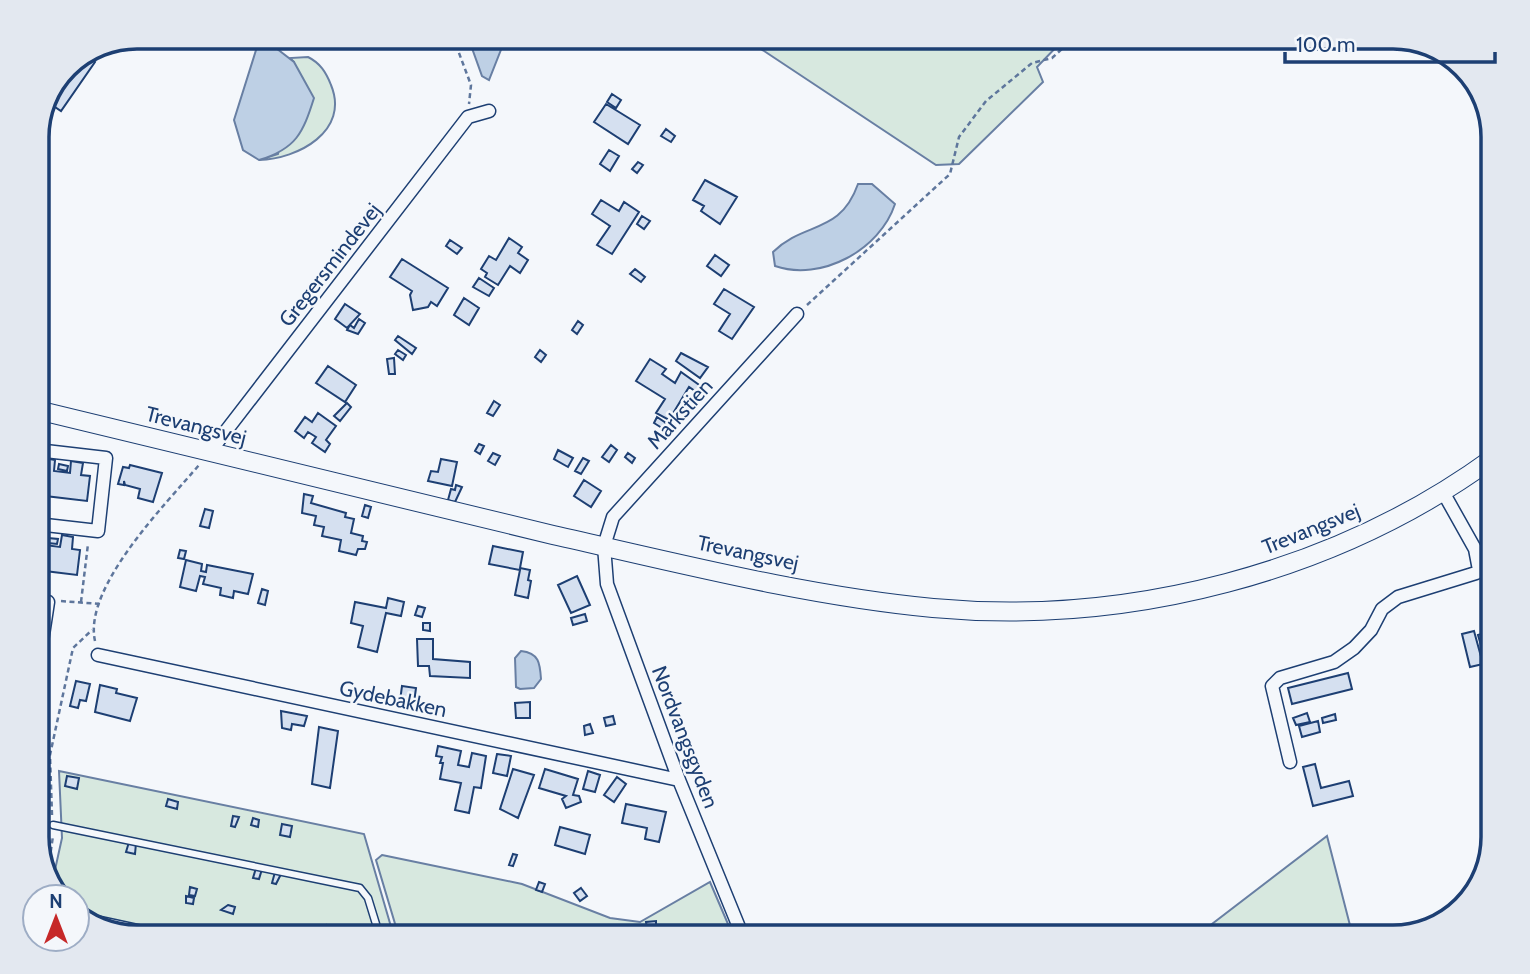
<svg xmlns="http://www.w3.org/2000/svg" width="1530" height="974" viewBox="0 0 1530 974" font-family="Cabin,sans-serif">
  <style>
    .green { fill: #d7e8df; stroke: #687fa3; stroke-width: 2 }
    .water { fill: #bed0e5; stroke: #687fa3; stroke-width: 2 }
    .building { fill: #d5e0f0; stroke: #1d3f73; stroke-width: 2 }
    .lines { fill: none; stroke-linecap: round; stroke-linejoin: round }
    .lane-casing { stroke: #1d3f73; stroke-width: 9 }
    .street-casing { stroke: #1d3f73; stroke-width: 15 }
    .secondary-casing { stroke: #1d3f73; stroke-width: 20 }
    .path { stroke: #5e769c; stroke-width: 2.5; stroke-dasharray: 5 3.5; stroke-linecap: butt }
    .lane { stroke: #f4f7fb; stroke-width: 6 }
    .street { stroke: #f4f7fb; stroke-width: 12 }
    .secondary { stroke: #f4f7fb; stroke-width: 18 }
    .labels { text-anchor: middle; stroke-width: 5; stroke-linejoin: round; paint-order: stroke }
    .street-label { font-size: 21px; fill: #1d3f73; stroke: #f4f7fb }
    .rim { fill: none; stroke: #1d3f73; stroke-width: 3.5 }
  </style>
  <rect width="100%" height="100%" fill="#f4f7fb"/>
  <path class="green" d="M743 37H1066L1037 67 1043 82 959 164 936 165Z
    M308 57C320 63 326 72 331 85 350 131 298 159 259 160L278 154 294 62 290 58Z
    M59 771 364 834 394 937H137L81 921 77 916V897H59L51 888 62 838Z
    M1327 836 1353 937H1195Z
    M382 855 522 884 610 918 640 922 710 882 731 931V937H399L376 860Z"/>
  <path class="water" d="M468 37H506L489 80 482 76Z
    M272 45 294 62 314 98C303 133 296 149 259 160L243 150 234 120 257 47Z
    M858 184H872L895 204C880 250 821 282 775 266L773 252C804 221 840 235 858 184Z
    M521 651C539 653 540 663 541 679L534 688 520 689 516 687 515 658Z"/>
  <path class="building" d="M88 57 95 62 61 111 49 103 66 66Z
    M612 94 621 100 616 108 607 102Z
    M606 104 640 125 628 144 594 122Z
    M666 129 675 136 671 142 661 136Z
    M609 150 619 156 610 171 600 164Z
    M638 162 643 165 637 173 632 169Z
    M705 180 737 197 720 224 701 211 704 206 693 200Z
    M601 200 619 211 624 202 639 212 612 254 597 245 610 226 592 214Z
    M642 216 650 221 644 229 637 224Z
    M509 238 522 247 518 253 528 260 520 273 510 266 498 285 485 277 487 273 481 269 489 256 496 260Z
    M450 240 462 248 457 254 446 246Z
    M715 255 729 265 721 276 707 266Z
    M402 259 448 288 437 306 431 302 428 307 413 310 410 295 412 291 390 277Z
    M635 269 645 277 641 282 630 274Z
    M479 278 494 288 489 296 473 287Z
    M724 289 754 307 732 339 719 331 730 314 714 304Z
    M464 298 479 308 469 325 454 315Z
    M345 304 360 314 347 328 335 319Z
    M359 319 365 323 358 334 347 330 350 325 354 328Z
    M578 321 583 325 577 334 572 330Z
    M398 336 416 348 412 354 395 340Z
    M398 350 406 355 403 360 395 354Z
    M540 350 546 355 541 362 535 357Z
    M681 353 708 367 700 378 676 361Z
    M394 358 395 374H389L387 359Z
    M650 359 666 369 662 374 675 383 681 372 702 387 698 393 689 387 669 420 656 413 665 399 636 381Z
    M328 366 356 385 345 402 316 383Z
    M494 401 500 405 493 416 487 413Z
    M347 403 351 407 340 421 334 416Z
    M318 413 336 426 326 440 330 444 325 452 312 443 316 437 308 432 304 438 295 431 305 417 312 422Z
    M657 417 666 423 662 428 654 423Z
    M479 444 484 446 480 454 475 451Z
    M611 445 617 450 609 462 602 457Z
    M558 450 573 458 568 467 554 459Z
    M493 453 500 456 495 465 488 461Z
    M628 453 635 458 632 463 625 457Z
    M44 458 55 460 54 471 70 473 71 461 83 463 81 475 90 476 87 501 37 495V469L42 470Z
    M583 458 589 461 581 474 575 471Z
    M441 459 457 462 452 486 428 481 431 471 438 472Z
    M59 464 68 466 67 471 58 469Z
    M130 465 162 473 153 502 138 498 140 489 125 485 124 481V485L118 484 123 467 129 468Z
    M584 480 601 491 591 507 574 496Z
    M456 485 462 487 455 502 448 500 451 489 455 490Z
    M304 494 313 496 311 503 346 513 345 517 354 519 351 533 363 536 362 541 367 542 365 549H358L356 555 339 551 341 540 322 536 324 527 314 525 316 516 302 513Z
    M365 505 371 507 368 518 362 516Z
    M205 509 213 511 209 528 200 526Z
    M37 533 45 534 44 545 60 547 62 535 73 537 72 549 80 550 77 575 37 570Z
    M48 538 58 539 57 544 48 543Z
    M493 546 523 552 520 568 530 570 528 580 531 581 528 598 515 595 520 570 489 564Z
    M180 550 186 551 184 559 178 558Z
    M186 560 202 564 201 571 206 572 207 565 253 574 248 594 234 591 233 598 220 595 221 588 203 584 205 577 200 576 196 591 180 587Z
    M577 576 590 605 571 613 558 585Z
    M1491 579 1493 587 1486 589 1484 581Z
    M262 589 268 591 265 605 258 603Z
    M388 598 404 602 401 616 386 613 377 652 358 647 363 626 351 623 355 602 386 608Z
    M418 606 425 608 422 617 415 615Z
    M585 614 587 621 573 625 571 618Z
    M423 623H430V631L423 630Z
    M1474 631 1483 664 1470 667 1462 634Z
    M1493 631V650L1483 653 1478 635Z
    M417 639H433V659L470 662V678L430 676 429 666H418Z
    M1348 673 1352 689 1292 704 1288 688Z
    M76 681 90 684 86 701 80 700 78 708 70 706Z
    M100 685 117 689 116 693 137 698 130 721 95 712Z
    M402 686 416 688 414 703 400 701Z
    M530 702V718H516L515 703Z
    M281 711 307 716 304 726 292 724 291 730 282 728Z
    M1307 713 1310 722 1296 725 1293 718Z
    M1335 714 1336 720 1323 723 1322 718Z
    M613 716 615 724 606 726 604 718Z
    M1318 721 1320 732 1302 737 1299 726Z
    M590 724 593 733 585 735 584 726Z
    M319 727 338 731 330 788 312 784Z
    M438 746 461 751 458 765 469 767 472 753 486 756 481 788 474 787 469 813 455 810 461 783 440 779 443 763H440L442 757 436 756Z
    M497 754 511 756 507 776 493 773Z
    M1315 764 1321 788 1349 781 1353 796 1313 806 1303 767Z
    M513 769 534 775 518 818 500 809Z
    M545 769 578 779 573 795 579 796 581 802 566 808 562 799 566 796 539 788Z
    M588 771 600 775 595 792 583 789Z
    M67 776 79 778 77 789 65 786Z
    M617 777 626 784 614 802 604 795Z
    M168 799 178 802 177 809 166 806Z
    M626 804 666 812 659 842 645 839 647 828 622 823Z
    M233 816 239 817 235 827 231 826Z
    M253 818 259 820 258 827 251 825Z
    M282 824 292 826 290 837 280 835Z
    M560 827 590 835 585 854 555 845Z
    M129 842 136 843 135 854 126 852Z
    M513 854 517 855 513 866 509 865Z
    M256 868 262 869 259 879 253 878Z
    M275 872 281 874 276 884 272 883Z
    M539 882 545 884 542 892 536 890Z
    M190 887 197 889 195 896 189 895Z
    M581 888 587 896 580 901 574 893Z
    M186 896 194 898 193 904 186 903Z
    M228 905 235 907 233 914 221 910Z
    M656 921V929H647L646 922Z
    M327 925 337 927 336 933 326 931Z"/>
  <g class="lines">
    <defs>
      <path id="lane" d="M53 825 360 888 368 898 380 937
        M77 915 179 937"/>
      <path id="street" d="M37 450 106 458 98 531 37 524
        M209 453 468 117 489 111
        M37 600 48 602 37 674
        M98 655 679 780
        M1290 762 1272 686 1280 678 1334 662 1354 648 1371 630 1382 609 1398 597 1476 573 1479 570 1475 549 1443 492
        M37 812V816
        M743 937 679 780 607 584 604 546 613 517 797 314"/>
      <path id="secondary" d="M37 410C209 453 381 495 553 535 678 563 806 596 933 608 1128 626 1335 573 1493 458"/>
    </defs>
    <use href="#lane" class="lane-casing"/>
    <use href="#street" class="street-casing"/>
    <use href="#secondary" class="secondary-casing"/>
    <path class="path" d="M453 37 471 85 469 104
      M807 305 950 174 959 137 986 101 1032 63 1052 58 1075 37
      M61 601 100 604
      M81 602 88 544
      M95 641C83 587 166 504 199 465
      M52 815 50 755 73 648 92 630
      M47 877 53 836"/>
    <use href="#lane" class="lane"/>
    <use href="#street" class="street"/>
    <use href="#secondary" class="secondary"/>
  </g>
  <g class="labels">
    <g class="street-label">
      <text transform="translate(330 265) rotate(-52)" y="7">Gregersmindevej</text>
      <text transform="translate(680 414) rotate(-48)" y="7">Markstien</text>
      <text transform="translate(196 426) rotate(14)" y="7">Trevangsvej</text>
      <text transform="translate(1311 529) rotate(-22)" y="7">Trevangsvej</text>
      <text transform="translate(748 553) rotate(12)" y="7">Trevangsvej</text>
      <text transform="translate(393 699) rotate(12)" y="7">Gydebakken</text>
      <text transform="translate(685 737) rotate(69)" y="7">Nordvangsgyden</text>
    </g>
  </g>
  <path d="M0 0H1530V974H0ZM137 49H1393A88 88 0 0 1 1481 137V837A88 88 0 0 1 1393 925H137A88 88 0 0 1 49 837V137A88 88 0 0 1 137 49Z" fill="#e3e8f0" fill-rule="evenodd"/>
  <path class="rim" d="M137 49H1393A88 88 0 0 1 1481 137V837A88 88 0 0 1 1393 925H137A88 88 0 0 1 49 837V137A88 88 0 0 1 137 49Z"/>
  <g transform="translate(56 918)"><circle r="33" fill="#f4f7fb" stroke="#9eadc5" stroke-width="2"/>
  <path d="M0-5L12 26L0 18L-12 26Z" fill="#c62828"/>
  <text y="-10" font-size="19" font-weight="bold" text-anchor="middle" fill="#1d3f73">N</text>
  </g>
  <path d="M1285 52v10h210v-10" fill="none" stroke="#1d3f73" stroke-width="3.5"/>
  <text x="1296" y="52" font-size="21" fill="#1d3f73" stroke="#f4f7fb" stroke-width="5" paint-order="stroke">100 m</text>
</svg>
